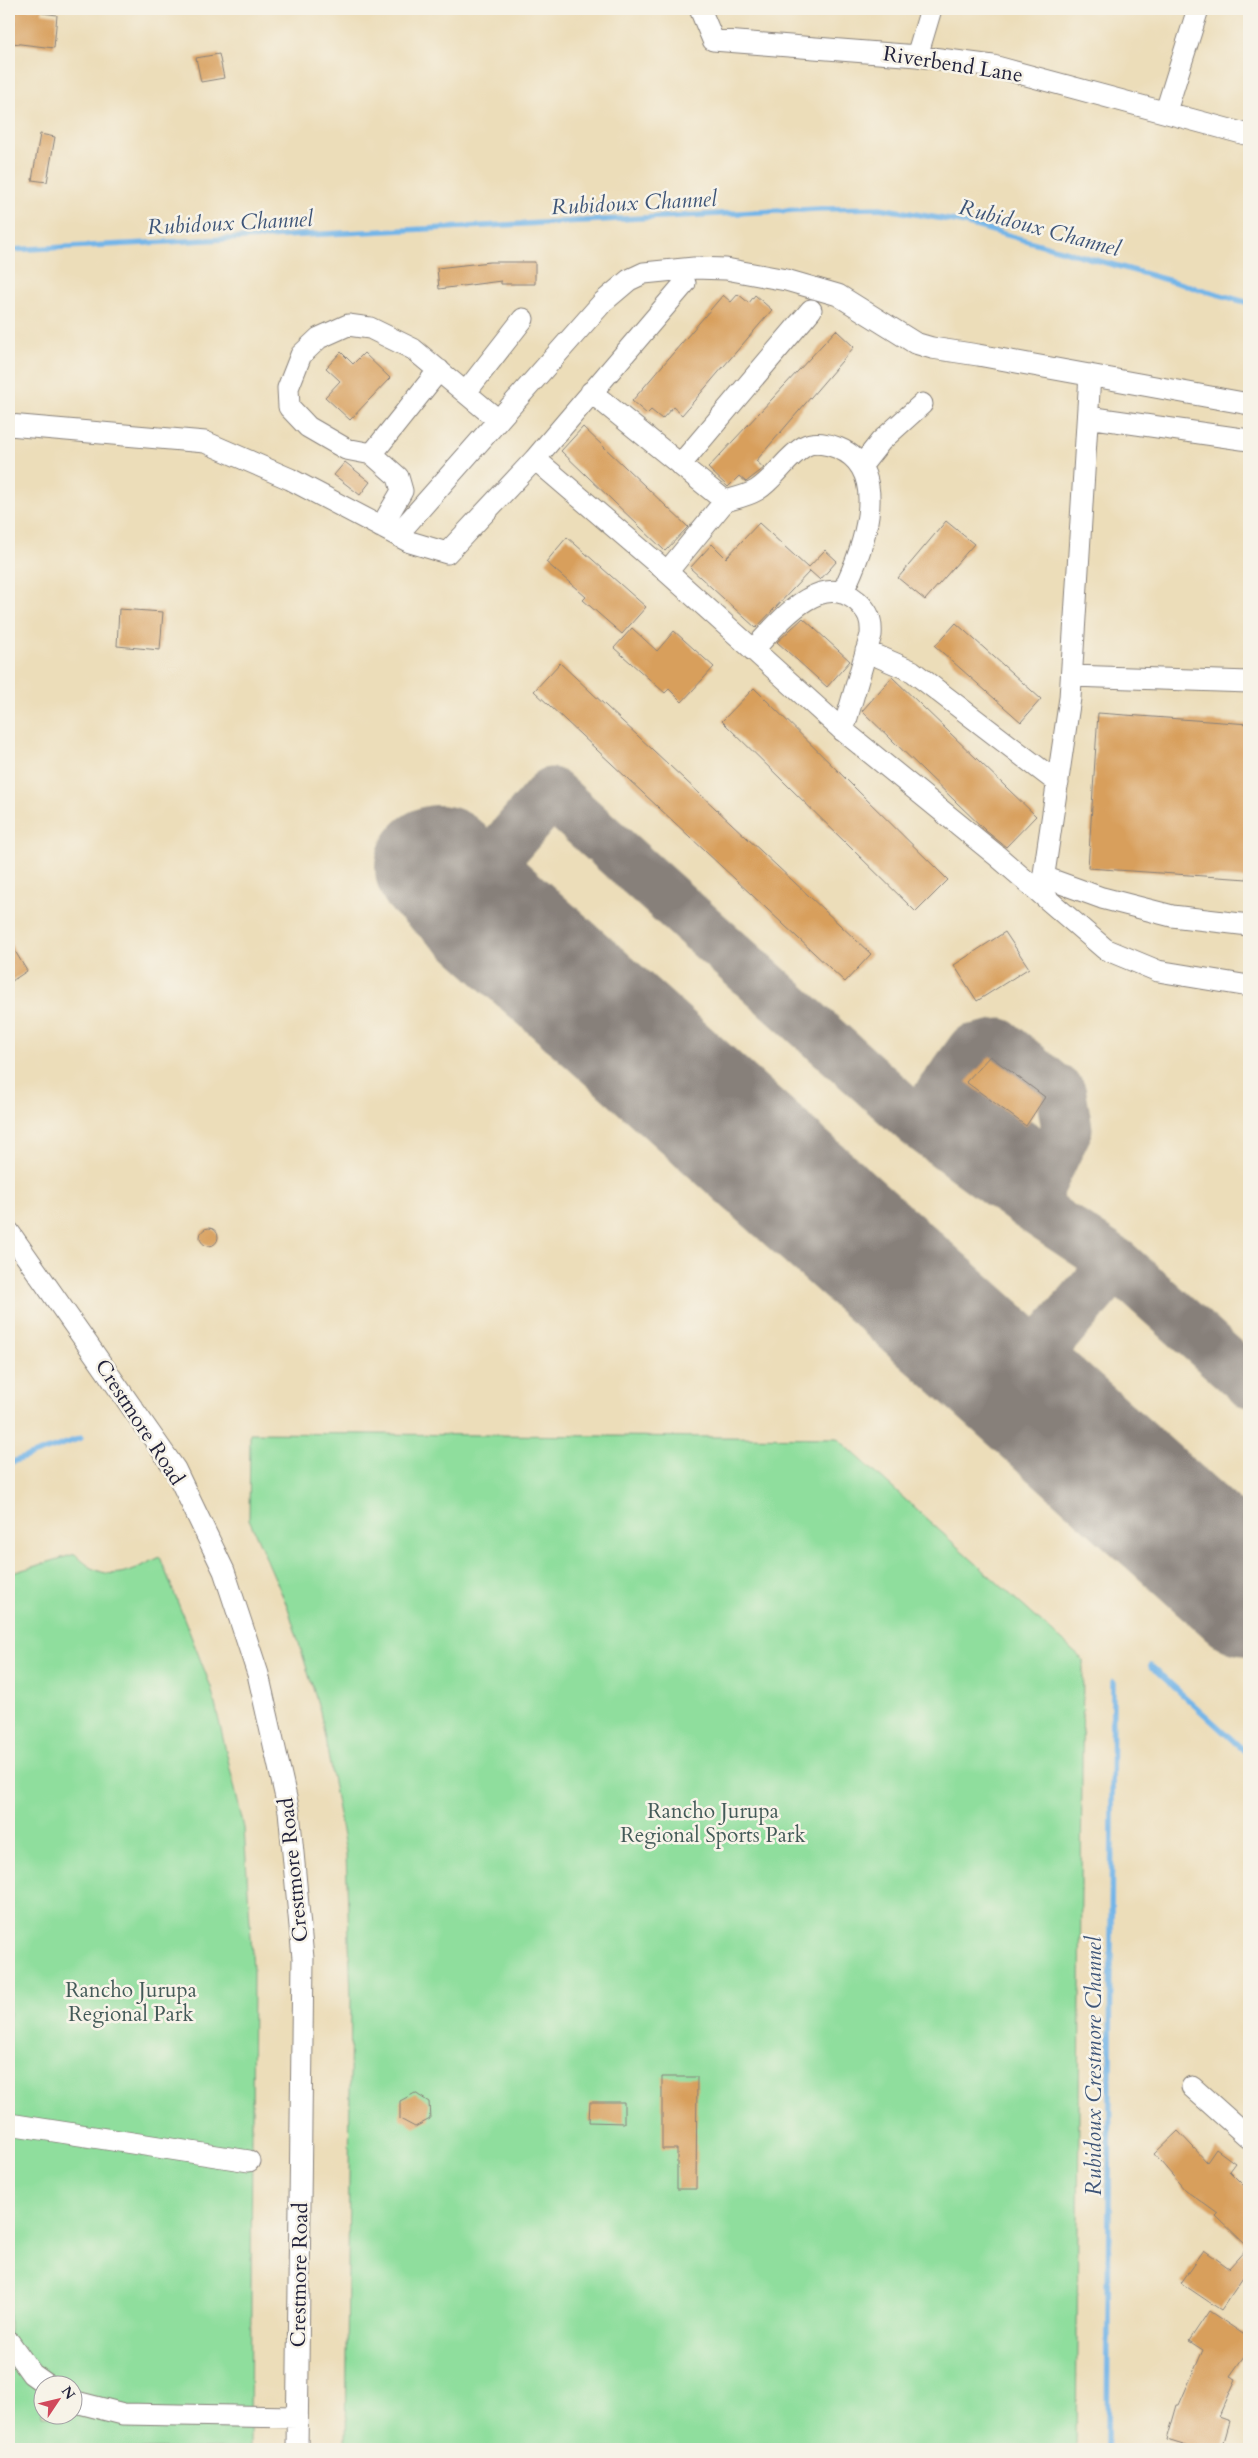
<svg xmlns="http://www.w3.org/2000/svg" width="1258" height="2458" viewBox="0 0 1258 2458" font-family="Cardo,serif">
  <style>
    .green { fill: #8fde9d; stroke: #58806c; fill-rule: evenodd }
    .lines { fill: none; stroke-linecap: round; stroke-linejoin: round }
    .stream { stroke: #73b5e8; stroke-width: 5.5 }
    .taxiway { stroke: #87807a; stroke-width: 51 }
    .runway { stroke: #87807a; stroke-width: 126 }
    .building { fill: #d89f5c }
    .minor-casing { stroke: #87807a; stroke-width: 23 }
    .minor { stroke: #fff; stroke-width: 21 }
    .labels { text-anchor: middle; stroke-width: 5; stroke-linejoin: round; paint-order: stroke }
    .street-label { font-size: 21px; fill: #22223b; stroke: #f7f3e8 }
    .park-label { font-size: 21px; fill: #435a58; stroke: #f7f3e8 }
    .water-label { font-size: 22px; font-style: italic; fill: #3e5578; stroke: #f7f3e8 }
  </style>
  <rect width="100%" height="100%" fill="#f7f3e8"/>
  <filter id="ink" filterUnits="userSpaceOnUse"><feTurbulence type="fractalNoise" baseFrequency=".02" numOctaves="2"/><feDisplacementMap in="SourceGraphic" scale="10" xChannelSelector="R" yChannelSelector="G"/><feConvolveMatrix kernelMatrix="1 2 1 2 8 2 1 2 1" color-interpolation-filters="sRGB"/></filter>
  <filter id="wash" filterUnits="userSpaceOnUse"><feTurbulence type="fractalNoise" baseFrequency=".0096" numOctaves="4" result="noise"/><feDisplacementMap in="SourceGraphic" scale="20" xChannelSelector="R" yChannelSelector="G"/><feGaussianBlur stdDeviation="1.12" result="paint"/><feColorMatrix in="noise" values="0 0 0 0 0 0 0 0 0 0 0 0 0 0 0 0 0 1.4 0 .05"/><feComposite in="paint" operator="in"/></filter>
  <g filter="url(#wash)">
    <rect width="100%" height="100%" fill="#ecddb9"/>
    <path class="green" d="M250 1433 837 1438 1083 1660 1076 2449H346L351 1998 346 1853 320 1711 288 1608 249 1519Z
      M75 1554C105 1585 126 1574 160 1557L211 1687 244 1828 253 1969 250 2449H9V1574ZM42 2386H72V2416H42Z"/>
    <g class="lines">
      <path class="stream" d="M9 250 819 209 880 208 961 222 1249 303
        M9 1463 81 1438
        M1151 1666 1249 1755
        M1107 2449 1113 1682"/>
      <path class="taxiway" d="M465 893 551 793 919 1124 1030 1206 1116 1263 1249 1382
        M942 1091 1050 1164
        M919 1124 972 1050 1000 1044 1061 1094 1067 1129 1030 1206
        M1013 1382 1116 1263"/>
      <path class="runway" d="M438 868 1249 1593"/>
    </g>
    <g id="blocks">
      <path class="building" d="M15 9H43L42 13 57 15 54 48 12 43Z
        M219 54 224 78 201 82 196 58Z
        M40 134 55 137 47 182 32 180Z
        M490 262H535V284H501V281L439 289 437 268Z
        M738 294 749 303 755 295 772 310 682 415 673 407 662 419 651 410 647 414 632 401 723 295 731 302Z
        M836 330 854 347 756 461 764 468 746 482 739 476 728 487 708 468Z
        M341 352 353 364 364 353 390 378 350 420 325 397 340 381 326 368Z
        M583 427 688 527 665 551 561 451Z
        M345 462 370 482 360 495 334 475Z
        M946 521 974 544 925 600 898 578Z
        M759 523 808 568 825 550 837 561 820 580 810 571 756 628 690 568 712 544 726 558Z
        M567 537 646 607 622 634 583 600 586 597 546 562Z
        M119 609 163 612 160 650 117 646Z
        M803 618 850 661 827 687 777 642Z
        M956 623 1041 699 1021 722 935 646Z
        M632 628 657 651 674 631 714 667 682 702 669 689 665 693 614 648Z
        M560 663 871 954 845 982 534 691Z
        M892 677 1036 816 1006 847 986 831 862 711Z
        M754 688 948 880 916 912 722 721Z
        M1098 713 1249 724V846L1247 879 1088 868Z
        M1005 932 1029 968 977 1001 954 965Z
        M9 941 27 971 9 983Z
        M990 1056 1045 1097 1026 1126 966 1082Z
        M200 1237a9 9 0 1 1 18 0a9 9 0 1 1-18 0Z
        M662 2077H697L696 2189H677V2149H662Z
        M415 2093 429 2102 430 2119 415 2127 400 2119V2101Z
        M590 2102H624V2123L589 2122Z
        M1178 2131 1207 2162 1216 2149 1235 2163 1229 2171 1249 2191V2269L1221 2310 1181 2283 1204 2250 1229 2268 1248 2247 1216 2216 1218 2214 1185 2190 1154 2154Z
        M1209 2311 1249 2338V2349L1230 2376 1236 2379 1219 2417 1230 2421 1222 2449H1196L1167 2440 1177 2405H1179L1203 2350 1189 2341Z"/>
    </g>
  </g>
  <g filter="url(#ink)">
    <use href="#blocks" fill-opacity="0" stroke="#87807a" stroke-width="1"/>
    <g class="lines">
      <defs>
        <path id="minor" d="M700 9 713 40 917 56 993 66 1249 135
          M917 56 931 9
          M1166 111 1198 9
          M466 392 523 319
          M591 392 725 501 667 572
          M1088 417 1249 440
          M9 425 205 442 290 479 410 542 447 553 535 459 667 572 840 728 996 855 1105 949 1158 971 1249 986
          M372 454 439 370
          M535 459 685 283
          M680 465 811 310
          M862 465 881 441 922 404
          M725 501C736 498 747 496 757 490 775 479 786 457 805 446 814 441 829 444 838 448 894 470 861 555 842 593
          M381 527 402 491 398 477 372 454 346 449 308 427 289 407 288 388 301 355 319 338 348 325 370 328 413 349 498 420
          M397 535 603 302 629 280 644 273 694 268 726 269 786 280 838 295 915 343 932 348 978 355 1249 404
          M753 650C777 625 819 569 857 601 869 612 872 620 871 635L843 731
          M866 651 912 671 1058 783
          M1072 676 1249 682
          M1044 877 1102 898 1172 916 1249 925
          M1041 894 1070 698 1090 375
          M9 1232 175 1469 224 1571 258 1674 289 1811 303 1958 297 2449
          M1192 2087 1249 2138
          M9 2124 249 2161
          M9 2342 32 2374 49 2386
          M72 2401 123 2414 297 2417"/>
      </defs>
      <use href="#minor" class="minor-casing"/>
      <use href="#minor" class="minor"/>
    </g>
  </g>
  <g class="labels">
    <g class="street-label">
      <text transform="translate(953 64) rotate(9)" y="7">Riverbend Lane</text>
      <text transform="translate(140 1422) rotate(57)" y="7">Crestmore Road</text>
      <text transform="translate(293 1870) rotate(-96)" y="7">Crestmore Road</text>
      <text transform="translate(299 2275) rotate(-89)" y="7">Crestmore Road</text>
    </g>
    <g class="park-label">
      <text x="713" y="1818">Rancho Jurupa<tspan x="713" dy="24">Regional Sports Park</tspan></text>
      <text x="131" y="1997">Rancho Jurupa<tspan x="131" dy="24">Regional Park</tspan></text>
    </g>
    <g class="water-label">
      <text transform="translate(634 202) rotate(-3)" y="8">Rubidoux Channel</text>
      <text transform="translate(230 222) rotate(-3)" y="8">Rubidoux Channel</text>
      <text transform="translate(1040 227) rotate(15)" y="8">Rubidoux Channel</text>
      <text transform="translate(1093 2066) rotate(-90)" y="8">Rubidoux Crestmore Channel</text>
    </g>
  </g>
  <rect width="1258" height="2458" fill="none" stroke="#f7f3e8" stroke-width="30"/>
  <g transform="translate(58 2400) rotate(55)"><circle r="24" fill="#f7f3e8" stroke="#a29fa3"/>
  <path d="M0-4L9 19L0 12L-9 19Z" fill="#d1495b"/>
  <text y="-8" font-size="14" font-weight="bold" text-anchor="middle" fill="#22223b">N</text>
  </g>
</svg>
